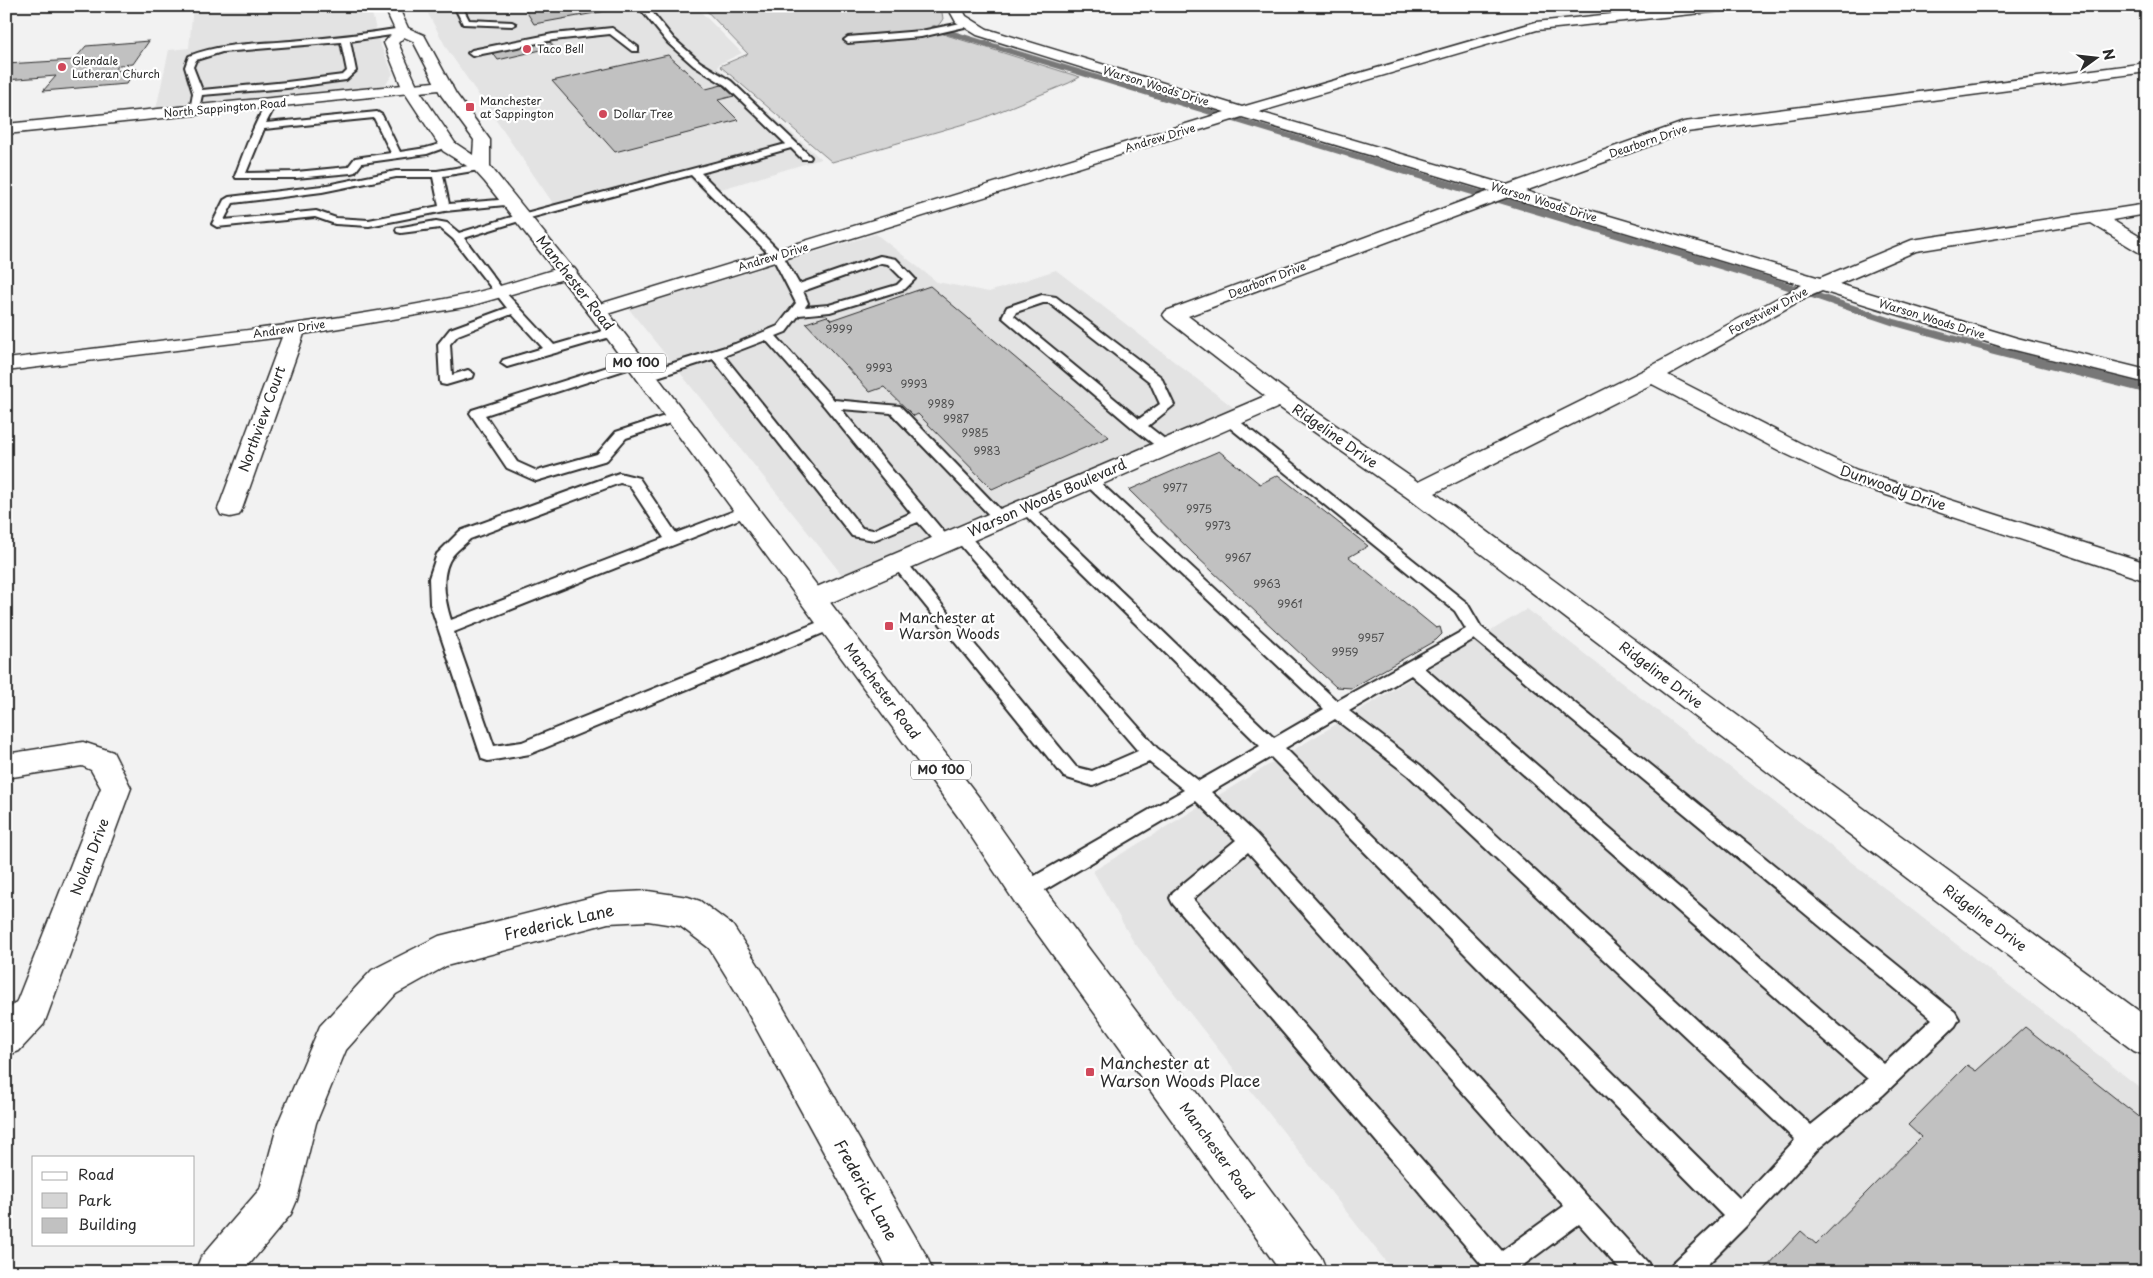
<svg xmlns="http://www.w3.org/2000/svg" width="2153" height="1278" viewBox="0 0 2153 1278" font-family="'Playpen Sans',sans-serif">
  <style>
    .built { fill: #e3e3e3 }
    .green { fill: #d5d5d5; stroke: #808080 }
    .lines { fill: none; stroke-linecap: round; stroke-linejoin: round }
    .stream-far2 { stroke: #787878; stroke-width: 5.5 }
    .stream-far1 { stroke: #787878; stroke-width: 7 }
    .stream { stroke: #787878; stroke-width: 9 }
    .building { fill: #c1c1c1; stroke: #2b2b2b }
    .service-casing { stroke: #2b2b2b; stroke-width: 4 }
    .minor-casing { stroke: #2b2b2b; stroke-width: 3 }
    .tertiary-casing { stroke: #2b2b2b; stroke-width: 3 }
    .primary-casing { stroke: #2b2b2b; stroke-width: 3 }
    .service { fill: #fff; fill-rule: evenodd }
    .minor { fill: #fff; fill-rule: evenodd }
    .tertiary { fill: #fff; fill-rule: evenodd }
    .primary { fill: #fff; fill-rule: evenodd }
    .poi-dot { fill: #d1495b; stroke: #fff; stroke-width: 2 }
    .labels { text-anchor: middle; stroke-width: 4.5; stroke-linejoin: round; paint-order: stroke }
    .far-poi-label { font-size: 11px; fill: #2b2b2b; stroke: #fff; text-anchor: start }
    .far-street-label { font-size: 11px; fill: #2b2b2b; stroke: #fff }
    .number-label { font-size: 11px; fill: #505050 }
    .shield { fill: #fff; stroke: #6b6b6b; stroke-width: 1 }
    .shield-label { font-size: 12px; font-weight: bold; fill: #2b2b2b }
    .street-label { font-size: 14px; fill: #2b2b2b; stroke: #fff }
    .poi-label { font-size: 14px; fill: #2b2b2b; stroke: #fff; text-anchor: start }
    .near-street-label { font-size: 16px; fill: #2b2b2b; stroke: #fff }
    .near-poi-label { font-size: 16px; fill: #2b2b2b; stroke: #fff; text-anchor: start }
  </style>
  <rect width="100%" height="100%" fill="#f2f2f2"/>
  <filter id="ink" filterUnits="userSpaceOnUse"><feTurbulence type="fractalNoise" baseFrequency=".02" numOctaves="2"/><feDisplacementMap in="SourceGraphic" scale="10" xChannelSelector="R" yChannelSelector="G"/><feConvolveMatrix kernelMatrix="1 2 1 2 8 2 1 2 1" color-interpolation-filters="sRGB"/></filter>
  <g filter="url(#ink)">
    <path class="built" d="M193 6H370L379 41 393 74 386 84 365 91 156 109 169 50 189 48Z
      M424 6H695L742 53 719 64 718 68 821 159 705 194 689 178 559 212 447 49Z
      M876 234 937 282 989 292 1056 270 1247 418 855 591 628 308Z
      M1527 609 2147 1093V1272H1394L1133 941 1093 871Z"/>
    <path class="green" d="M702 6H941L943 19 938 26 943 34 1080 77 1069 83 981 119 832 162 720 66 748 54Z"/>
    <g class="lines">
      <path class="stream-far2" d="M934 28 1355 156"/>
      <path class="stream-far1" d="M1351 155 1778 283 1893 322 1997 351"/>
      <path class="stream" d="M1992 350 2147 389"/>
    </g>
    <path class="building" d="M523 6H615L617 9 534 24Z
      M547 39 554 47 498 60 492 52Z
      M149 41 133 64 119 65 114 71 137 69 126 84 43 91 56 76 6 80V64L74 60 86 46Z
      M668 55 706 89 722 85 734 96 718 100 738 120 615 152 552 81Z
      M930 286 1109 437 992 489 918 414 914 416 884 387 870 392 806 323 827 316 831 320Z
      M1219 451 1260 484 1278 475 1368 546 1349 557 1436 628 1440 627 1442 634 1436 640 1352 688 1336 687 1197 557 1129 490Z
      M2025 1027 2147 1123V1272H1762L1801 1231 1816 1244 1921 1137 1908 1125 1967 1065 1976 1071Z"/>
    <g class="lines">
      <defs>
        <path id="service" d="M454 6H462L469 20 512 22 516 24 512 26 463 24Z
          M638 6H647L674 39 700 62 731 81 811 157 810 159H802L791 148 701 173 782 254 799 284 880 256 896 259 915 279 905 289 830 312 799 315 786 332 776 336 834 400 900 406 1006 516 1008 519 1006 522H996L891 413 841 409 953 543 950 547H940L918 522 874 540 852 536 713 359 651 379H641L640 376 641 373 735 344 778 326 796 303 773 258 691 175 526 219 464 238 503 290 554 345 613 328 619 332 617 335 507 367 501 363 503 360 543 348 512 314 458 335 450 344 452 375 468 370 474 374 473 377 446 385 441 384 440 381 438 344 450 329 507 308 453 239 440 228 401 233 397 232 396 230 397 228 436 221 447 223 459 233 518 215 786 144 725 85 694 66 668 43ZM881 263 888 264 903 279 897 285 829 305 805 307 808 303 803 291ZM766 340 825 407 911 513 873 530 862 528 724 356Z
          M966 22 970 24 969 26 921 37 848 43 844 40 848 37 921 31Z
          M402 28 405 29V33L350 41 356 71 346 80 287 88 202 95 198 113H192L190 111 193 93 185 67 189 56C221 43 257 44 291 41 328 38 365 34 402 28ZM341 42 347 71 343 75 287 82 202 90 193 67 196 60 222 52Z
          M612 28 638 47V51H632L610 34 553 40 472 56 468 53 472 50 553 34Z
          M271 101 276 104 266 123 377 112 382 115 400 152 426 148 447 142 452 145 427 154 362 163 355 172 351 173 296 178H236L235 176C240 163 260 105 271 101ZM374 118 391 153 355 158 348 167 296 172 246 173 264 129Z
          M481 164 486 167 485 169 443 176 449 204 511 199 515 200 516 202 515 204 445 211 369 226 335 224 315 217 217 227 212 224 224 200 229 197 322 186 396 171H437ZM396 177H433L439 206 369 220 336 218 316 211 224 220 233 203 322 192Z
          M1042 295 1056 297 1161 377 1174 405 1148 426 1171 444 1173 447 1171 450H1161L1134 429 1002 317 1007 307ZM1043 303H1049L1150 382 1160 404 1139 419 1014 316 1016 312Z
          M636 358 642 362 640 365 485 415 517 462 537 471 597 454 616 432 677 412 684 416 682 419 626 438 607 460 536 481 507 468 470 413 472 410Z
          M1228 415 1233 416 1467 603 1481 627 1955 1012 1959 1019 1955 1026 1883 1095 1819 1148 1748 1224 1700 1272H1670L1673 1263 1723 1216 1271 757 1211 792 1256 834 1648 1263 1651 1272H1622L1579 1224 1514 1272H1488L1173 904 1170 898 1173 892 1236 840 1196 801 1033 897 1026 900 1019 897 1016 891 1019 885 1184 790 1149 762 1093 786 1064 777 894 567 891 563 894 559 899 558 904 559 1076 767 1092 771 1138 751 956 540 954 536 956 532H966L1157 748 1199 781 1260 746 1020 510 1018 507 1020 504H1030L1274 738 1324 709 1084 483 1082 480 1084 477H1094L1337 701 1466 629 1455 611 1223 422 1221 419 1223 416ZM1474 639 1932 1019 1884 1064 1424 668ZM1411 675 1868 1079 1811 1125 1420 765 1349 711ZM1335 719 1408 775 1795 1140 1740 1199 1285 748ZM1248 852 1564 1206 1502 1251 1193 899Z
          M619 473 639 478 676 533 742 508H752L754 511 752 514 454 632 494 746 522 742 826 619 832 617 838 619 840 623 838 627 530 754 488 761 482 759 430 604 429 578 437 554 460 531ZM620 483 629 485 664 538 451 620C445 601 439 573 453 555 458 549 465 544 470 539Z"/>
        <path id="minor" d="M947 6H961L966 16 987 29 1242 107 1536 22 1688 6H1738L1731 10 1537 30 1259 112 1507 185 1684 122 2147 63V72L1687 132 1525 191 1820 278 1912 240 2147 204V214L2112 220 2147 241V255L2140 253 2091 223 1916 251 1839 284 2017 338 2147 370V383L2003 347 1822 291 1803 299 1668 375 1800 443 1857 470 2147 563V581L1841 480 1784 453 1652 384 1435 493 2147 1017V1056L2134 1051 1408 498 1279 407 823 606 814 608 805 606 801 599 805 592 1265 396 1166 319 1163 315 1166 311 1490 191 1242 117 604 315 597 317 590 315 587 311 590 307 1225 112 977 35 956 22ZM1508 197 1802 285 1644 370 1418 482 1289 393 1188 316Z
          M567 266 574 268 577 272 574 276 470 306 304 334 242 509 239 515 230 517 221 515 218 509 282 337 6 371V359C159 340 314 326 465 295 499 288 533 275 567 266Z
          M83 742 113 752 131 788 44 1024 19 1051 6 1056V1013L17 1001 101 788 91 770 82 766 6 778V754Z
          M648 891 688 897 700 901 733 926 762 971 927 1257 933 1272H889L738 995 709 948 680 926 648 921 608 923 446 966 396 994 346 1050 316 1123 297 1200 291 1214 243 1272H195L201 1257 260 1189 278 1123 320 1026 372 970 439 936 608 893Z"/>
        <path id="tertiary" d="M444 81 449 83 452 86 449 89 6 134V124Z"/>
        <path id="primary" d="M384 6H398L408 28 424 35 456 94 490 140V166L604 307 981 800 1038 881 1321 1257 1327 1272H1281L1014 901 959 818 590 315 485 182 475 171 443 151 403 90 384 43 395 30ZM404 37 413 41 441 95 474 140 473 155 455 143 419 90 398 43Z"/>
      </defs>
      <use href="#service" class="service-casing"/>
      <use href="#minor" class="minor-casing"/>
      <use href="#tertiary" class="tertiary-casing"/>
      <use href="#primary" class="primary-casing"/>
      <use href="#service" class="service"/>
      <use href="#minor" class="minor"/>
      <use href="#tertiary" class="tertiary"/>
      <use href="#primary" class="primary"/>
    </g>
  </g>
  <g class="poi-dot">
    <circle cx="527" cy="49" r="5"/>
    <circle cx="62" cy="67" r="5"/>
    <rect x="465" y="102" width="10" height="10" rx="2.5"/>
    <circle cx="603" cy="114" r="5"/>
    <rect x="884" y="621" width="10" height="10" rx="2.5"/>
    <rect x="1085" y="1067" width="10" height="10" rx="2.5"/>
  </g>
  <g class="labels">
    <g class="far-poi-label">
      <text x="537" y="53">Taco Bell</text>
      <text x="72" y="65">Glendale<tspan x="72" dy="13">Lutheran Church</tspan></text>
      <text x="480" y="105">Manchester<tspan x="480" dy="13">at Sappington</tspan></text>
      <text x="613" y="118">Dollar Tree</text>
    </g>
    <g class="far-street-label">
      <text transform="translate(1156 86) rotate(17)" y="4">Warson Woods Drive</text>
      <text transform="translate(225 108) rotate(-5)" y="4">North Sappington Road</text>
      <text transform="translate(1160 138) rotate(-17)" y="4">Andrew Drive</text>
      <text transform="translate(1648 141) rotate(-19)" y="4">Dearborn Drive</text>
      <text transform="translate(1544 202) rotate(17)" y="4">Warson Woods Drive</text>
      <text transform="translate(773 257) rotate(-17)" y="4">Andrew Drive</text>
      <text transform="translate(1267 280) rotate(-21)" y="4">Dearborn Drive</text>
      <text transform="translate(1768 311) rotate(-28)" y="4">Forestview Drive</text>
      <text transform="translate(1932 319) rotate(17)" y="4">Warson Woods Drive</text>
      <text transform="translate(289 329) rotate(-8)" y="4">Andrew Drive</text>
    </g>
    <g class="number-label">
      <text x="839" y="333">9999</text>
      <text x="879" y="372">9993</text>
      <text x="914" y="388">9993</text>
      <text x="941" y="408">9989</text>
      <text x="956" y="423">9987</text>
      <text x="975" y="437">9985</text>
      <text x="987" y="455">9983</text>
      <text x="1175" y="492">9977</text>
      <text x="1199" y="513">9975</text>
      <text x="1218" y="530">9973</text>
      <text x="1238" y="562">9967</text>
      <text x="1267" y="588">9963</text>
      <text x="1290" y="608">9961</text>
      <text x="1371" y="642">9957</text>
      <text x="1345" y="656">9959</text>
    </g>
    <g class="shield">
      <rect x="606" y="353.5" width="60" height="19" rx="4"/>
      <rect x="911" y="760.5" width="60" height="19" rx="4"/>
    </g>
    <g class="shield-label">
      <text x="636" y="367">MO 100</text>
      <text x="941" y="774">MO 100</text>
    </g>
    <g class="street-label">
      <text transform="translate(575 283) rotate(52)" y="5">Manchester Road</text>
      <text transform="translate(262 419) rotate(-70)" y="5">Northview Court</text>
      <text transform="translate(1335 436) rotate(35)" y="5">Ridgeline Drive</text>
      <text transform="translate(1893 488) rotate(19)" y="5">Dunwoody Drive</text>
      <text transform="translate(1047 498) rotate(-24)" y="5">Warson Woods Boulevard</text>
      <text transform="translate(1661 675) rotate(37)" y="5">Ridgeline Drive</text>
      <text transform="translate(882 691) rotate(53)" y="5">Manchester Road</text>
      <text transform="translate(90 857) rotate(-69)" y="5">Nolan Drive</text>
      <text transform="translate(1985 918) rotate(37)" y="5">Ridgeline Drive</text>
      <text transform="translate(1217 1151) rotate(54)" y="5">Manchester Road</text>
    </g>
    <g class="poi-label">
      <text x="899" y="623">Manchester at<tspan x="899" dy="16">Warson Woods</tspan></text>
    </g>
    <g class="near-street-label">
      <text transform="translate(559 922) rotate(-13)" y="6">Frederick Lane</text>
      <text transform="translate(866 1190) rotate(61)" y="6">Frederick Lane</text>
    </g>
    <g class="near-poi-label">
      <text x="1100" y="1069">Manchester at<tspan x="1100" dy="18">Warson Woods Place</tspan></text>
    </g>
  </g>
  <rect width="2153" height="1278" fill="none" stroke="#fff" stroke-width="25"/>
  <rect x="12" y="12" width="2128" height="1253" fill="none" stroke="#2b2b2b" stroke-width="2" filter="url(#ink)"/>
  <rect x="32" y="1156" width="162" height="90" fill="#ffffff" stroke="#aaaaaa"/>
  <rect x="42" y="1172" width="25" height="8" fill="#ffffff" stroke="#aaaaaa"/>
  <text x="78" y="1180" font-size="15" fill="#2b2b2b">Road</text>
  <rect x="42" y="1193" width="25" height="15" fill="#d5d5d5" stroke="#aaaaaa"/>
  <text x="78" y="1206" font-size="15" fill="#2b2b2b">Park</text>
  <rect x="42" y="1218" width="25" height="15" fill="#c1c1c1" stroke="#aaaaaa"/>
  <text x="78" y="1230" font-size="15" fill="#2b2b2b">Building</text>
  <g transform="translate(2096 58) rotate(75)" stroke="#ffffff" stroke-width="4" paint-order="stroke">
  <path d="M0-4L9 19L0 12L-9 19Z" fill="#2b2b2b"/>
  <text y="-8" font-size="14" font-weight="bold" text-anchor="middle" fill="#2b2b2b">N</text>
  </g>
</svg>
